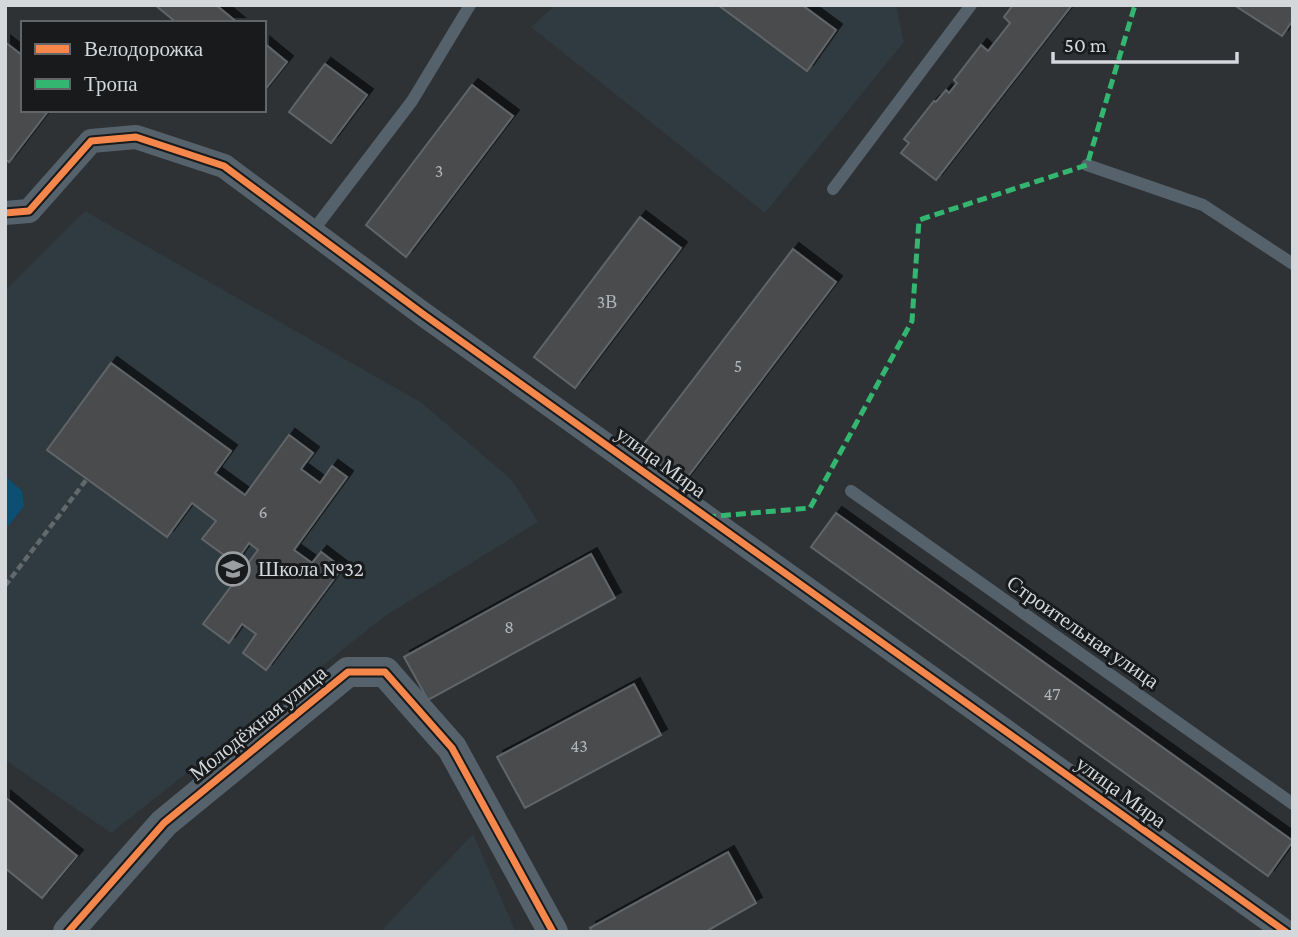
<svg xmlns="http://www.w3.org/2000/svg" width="1298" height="937" viewBox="0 0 1298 937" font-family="'Crimson Pro',serif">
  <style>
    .built { fill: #2f3a41 }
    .green { fill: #0b5072 }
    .building { fill: #484b4d; stroke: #626568; stroke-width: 2; filter: url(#shadow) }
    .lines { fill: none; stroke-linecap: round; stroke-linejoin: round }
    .path { stroke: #61696f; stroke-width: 4.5; stroke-dasharray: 7 3.5; stroke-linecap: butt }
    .service { stroke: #56626b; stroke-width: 12 }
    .minor { stroke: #56626b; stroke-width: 24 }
    .tertiary { stroke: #56626b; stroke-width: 30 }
    .quiet { stroke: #33b770; stroke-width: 5; stroke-dasharray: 10 5; stroke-linecap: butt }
    .cycleway-casing { stroke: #181a1c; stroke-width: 11 }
    .cycleway { stroke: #f5874c; stroke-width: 7 }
    .labels { text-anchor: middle; stroke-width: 6; stroke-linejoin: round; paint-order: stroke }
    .number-label { font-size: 18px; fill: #b1b5b8 }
    .street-label { font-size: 21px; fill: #d4d8db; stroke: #181a1c }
    .poi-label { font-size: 21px; fill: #d4d8db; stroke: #181a1c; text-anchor: start }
  </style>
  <defs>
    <filter id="shadow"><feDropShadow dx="6" dy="-6" stdDeviation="0" flood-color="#0009"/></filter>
  </defs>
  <rect width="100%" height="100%" fill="#2f3235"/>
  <path class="built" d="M556 5H896L904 42 765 213 531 27Z
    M85 211 422 403 512 480 538 522 385 616 111 833 5 760V291Z
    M473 834 516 932H380Z"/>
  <path class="green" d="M5 476 22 491 24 506 5 530Z"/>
  <path class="building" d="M155 5H216L238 23H177Z
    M718 5H802L836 30 807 71Z
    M1013 5H1072L936 180 901 153 909 143 904 139 934 101 936 102 946 90 949 93 957 83 954 80 981 45 988 51 1010 23 1004 17Z
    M1234 5H1288L1293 8V20L1282 36Z
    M5 42 23 56V110H49L9 162 5 159Z
    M264 43 287 62 264 91Z
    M325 64 367 95 331 143 289 112Z
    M472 85 513 116 406 257 366 225Z
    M640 217 681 248 575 388 534 357Z
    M793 249 836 282 683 483 640 449Z
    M111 363 231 451 215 473 245 495 289 435 313 453 301 469 320 483 332 466 347 477 294 550 312 563 321 552 342 568 266 670 243 653 256 634 242 624 229 643 203 624 258 550 249 543 235 563 202 539 216 521 192 503 167 537 47 450Z
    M836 513 1293 841 1268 876 811 547Z
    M591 554 615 598 428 700 404 657Z
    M634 684 661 735 525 808 497 757Z
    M5 797 77 856 42 898 5 868Z
    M728 852 756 903 705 932H592L590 928Z"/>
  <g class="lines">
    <path class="path" d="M5 586 87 479"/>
    <path class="service" d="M1087 165 1203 205 1293 264
      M833 189 971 5
      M312 232 412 101 470 5
      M851 491 1293 804"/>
    <path class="minor" d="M5 213 29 211 91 141 136 137 224 166 423 314 1286 932"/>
    <path class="tertiary" d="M68 932 164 823 348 672H385L452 748 553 932"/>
    <path class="quiet" d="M706 517 810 508 912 321 919 220 1087 165 1135 5"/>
    <defs>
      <path id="cycleway" d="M5 213 29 211 91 141 136 137 224 166 423 314 1286 932
        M68 932 164 823 348 672H385L452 748 553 932"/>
    </defs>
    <use href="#cycleway" class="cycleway-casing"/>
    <use href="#cycleway" class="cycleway"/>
  </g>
  <defs>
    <symbol id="school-ring" viewBox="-11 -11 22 22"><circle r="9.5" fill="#181a1c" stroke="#9a9ea1" stroke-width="1.5"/><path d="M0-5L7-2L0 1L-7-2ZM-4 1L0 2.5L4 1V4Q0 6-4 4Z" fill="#9a9ea1"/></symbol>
  </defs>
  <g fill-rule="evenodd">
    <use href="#school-ring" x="214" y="550" width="38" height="38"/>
  </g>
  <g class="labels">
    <g class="number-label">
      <text x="439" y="177">3</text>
      <text x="607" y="308">3В</text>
      <text x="738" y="372">5</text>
      <text x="263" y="518">6</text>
      <text x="509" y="633">8</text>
      <text x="1052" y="700">47</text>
      <text x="579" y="752">43</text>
    </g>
    <g class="street-label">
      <text transform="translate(661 462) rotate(36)" y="7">улица Мира</text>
      <text transform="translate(1083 632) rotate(35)" y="7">Строительная улица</text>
      <text transform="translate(258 723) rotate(-39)" y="7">Молодёжная улица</text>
      <text transform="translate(1121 792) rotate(36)" y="7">улица Мира</text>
    </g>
    <g class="poi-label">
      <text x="258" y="576">Школа №32</text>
    </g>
  </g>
  <rect width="1298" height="937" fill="none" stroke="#d4d8db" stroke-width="14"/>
  <rect x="21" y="21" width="245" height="91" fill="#181a1c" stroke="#636668" stroke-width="2"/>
  <rect x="35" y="44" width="35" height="10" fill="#f5874c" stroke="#636668" stroke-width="2"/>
  <text x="84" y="56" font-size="21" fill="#d4d8db">Велодорожка</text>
  <rect x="35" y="79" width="35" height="10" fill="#33b770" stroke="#636668" stroke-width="2"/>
  <text x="84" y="91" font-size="21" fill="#d4d8db">Тропа</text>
  <path d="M1053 52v10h184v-10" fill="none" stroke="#d4d8db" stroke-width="3.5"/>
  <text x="1064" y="52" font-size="21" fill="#d4d8db" stroke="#181a1c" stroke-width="5" paint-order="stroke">50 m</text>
</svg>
